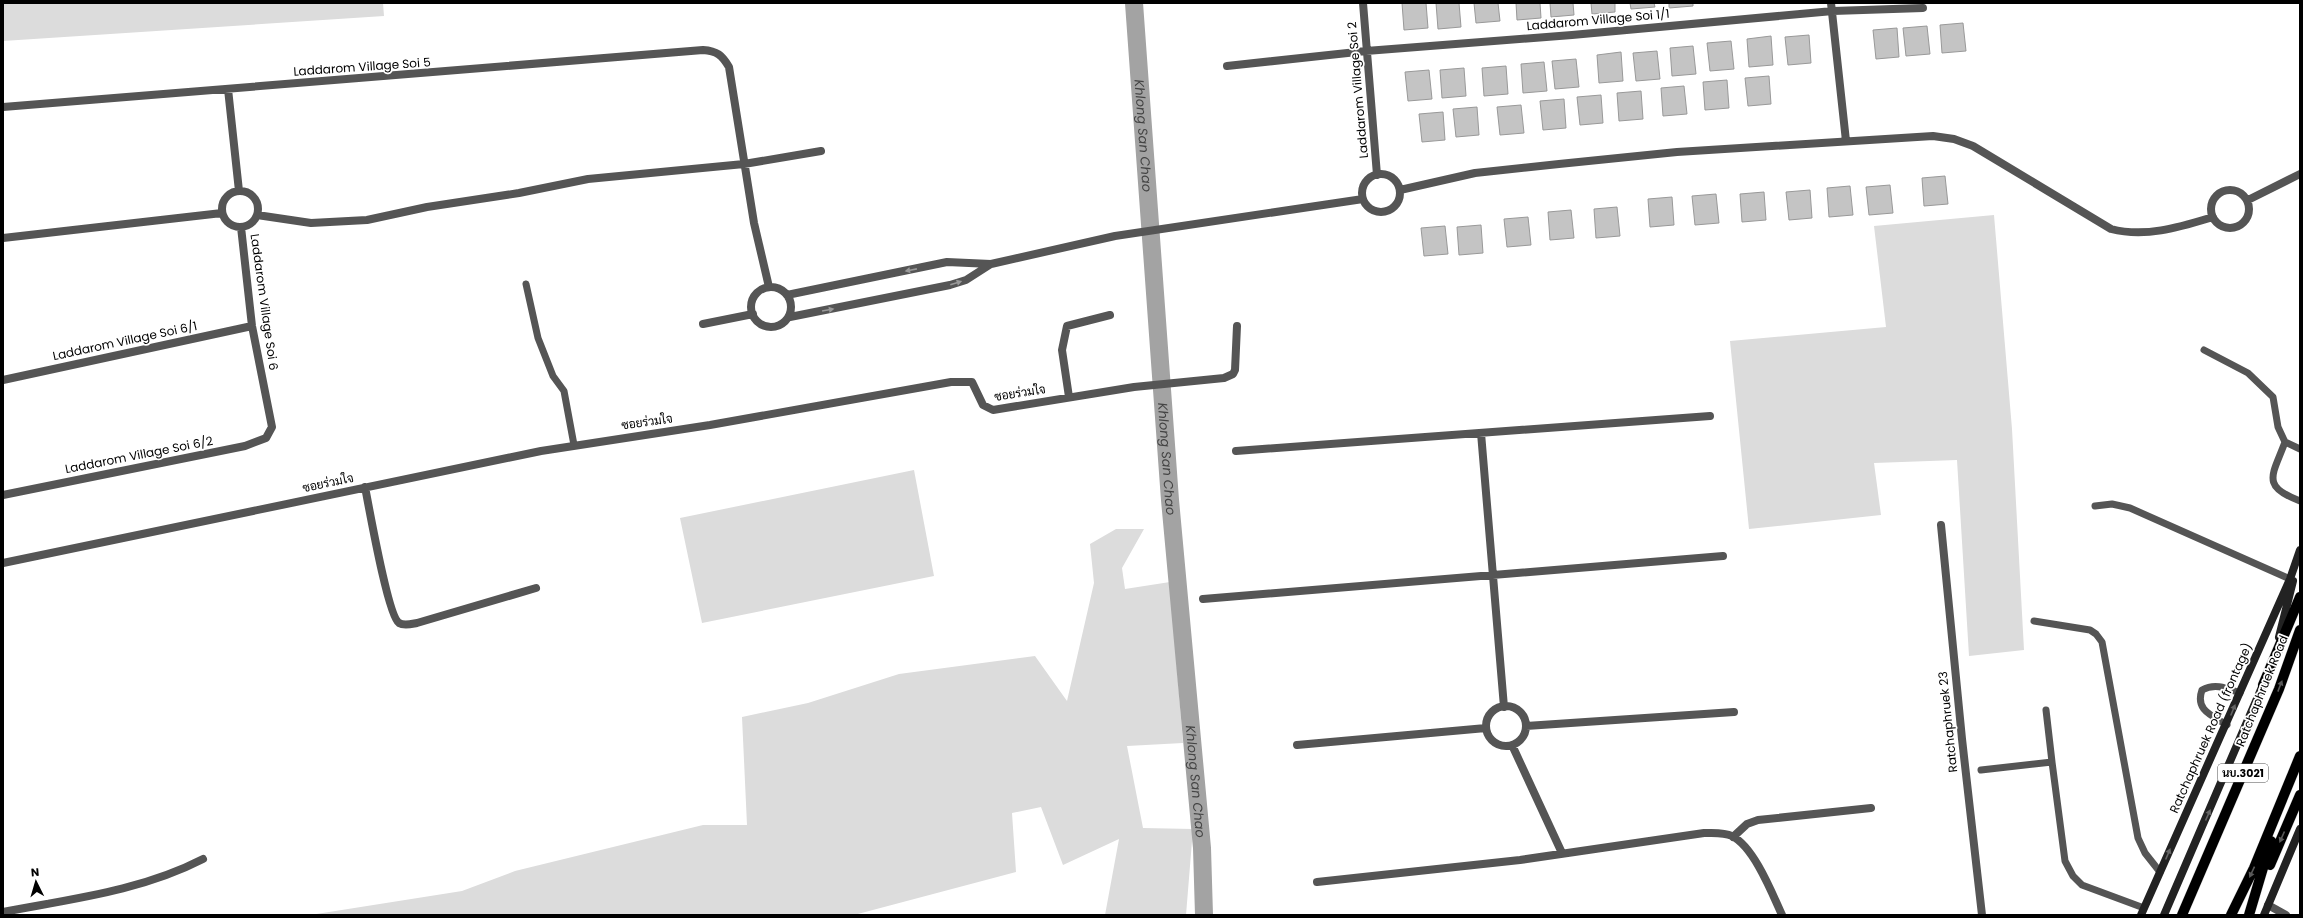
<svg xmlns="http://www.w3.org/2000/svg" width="2303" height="918" viewBox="0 0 2303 918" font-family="Poppins,Sarabun,sans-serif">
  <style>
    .green { fill: #dcdcdc }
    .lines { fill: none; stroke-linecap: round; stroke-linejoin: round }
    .canal { stroke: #a3a3a3; stroke-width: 18 }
    .building { fill: #c4c4c4; stroke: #999 }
    .primary-casing { stroke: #dbdbdb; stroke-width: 11 }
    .lane { stroke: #555; stroke-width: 7 }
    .street { stroke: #555; stroke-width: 8 }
    .secondary { stroke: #222; stroke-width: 8 }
    .primary { stroke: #000; stroke-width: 10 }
    .oneway { fill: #999 }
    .oneway2 { fill: #595959 }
    .oneway3 { fill: #646464 }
    .labels { text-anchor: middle; stroke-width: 3.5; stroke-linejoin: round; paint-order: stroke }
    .shield { fill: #fff; stroke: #4c4c4c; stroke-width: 1 }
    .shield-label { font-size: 11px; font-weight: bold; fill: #000 }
    .street-label { font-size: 12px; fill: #000; stroke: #fff }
    .water-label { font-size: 13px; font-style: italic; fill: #444; stroke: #fff }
  </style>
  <rect width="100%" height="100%" fill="#fff"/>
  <path class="green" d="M3 3H383L384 16 3 41Z
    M1994 215 2012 429 2024 650 1969 656 1957 460 1874 463 1881 515 1749 529 1730 341 1886 327 1874 226Z
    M914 470 934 576 702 623 680 518Z
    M1116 529H1144L1122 568 1125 589 1170 582 1183 743 1127 746 1143 828 1193 829 1186 915H1105L1119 839 1063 865 1041 807 1012 813 1016 872 854 915H310L462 891 515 871 703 825H747L742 717 808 703 899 674 1035 656 1067 701 1094 583 1090 544Z"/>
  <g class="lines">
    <path class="canal" id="s1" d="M1134 3 1170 500 1202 848 1204 915"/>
  </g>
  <path class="building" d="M1402 3H1426L1428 28 1404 30Z
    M1436 3H1459L1461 27 1438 29Z
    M1474 3H1498L1500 21 1476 23Z
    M1516 3H1540L1541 18 1517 20Z
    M1550 3H1573L1574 15 1551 17Z
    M1591 3H1615V12L1592 14Z
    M1630 3H1654L1655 7 1631 9Z
    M1669 3H1693V6L1669 8Z
    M1963 23 1966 51 1942 53 1940 25Z
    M1927 26 1930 54 1906 56 1903 28Z
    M1897 28 1899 57 1876 59 1873 30Z
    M1809 35 1811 63 1788 65 1785 37Z
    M1771 36 1773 65 1749 67 1747 39Z
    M1731 41 1734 69 1710 71 1707 43Z
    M1693 46 1696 74 1672 76 1670 48Z
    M1657 51 1660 79 1636 81 1633 53Z
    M1621 52 1623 81 1599 83 1597 55Z
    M1576 59 1579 87 1555 89 1552 61Z
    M1544 62 1547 91 1523 93 1521 64Z
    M1506 66 1508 94 1484 96 1482 68Z
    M1464 68 1466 96 1442 98 1440 70Z
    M1429 70 1432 99 1408 101 1405 72Z
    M1769 76 1771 104 1748 106 1745 78Z
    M1727 80 1729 108 1705 110 1703 82Z
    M1684 86 1687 114 1663 116 1661 88Z
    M1641 91 1643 119 1619 121 1617 93Z
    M1601 95 1603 123 1580 125 1577 97Z
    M1564 99 1566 128 1543 130 1540 101Z
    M1521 105 1524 133 1500 135 1497 107Z
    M1477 107 1479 135 1456 137 1453 109Z
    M1443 112 1445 140 1422 142 1419 114Z
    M1945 176 1948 204 1924 206 1922 178Z
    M1890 185 1893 213 1869 215 1866 187Z
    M1850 186 1853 215 1829 217 1827 188Z
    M1810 190 1812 218 1789 220 1786 192Z
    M1764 192 1766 220 1742 222 1740 194Z
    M1716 194 1719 223 1695 225 1692 196Z
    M1672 197 1674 225 1650 227 1648 199Z
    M1617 207 1620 236 1596 238 1594 209Z
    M1571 210 1574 238 1550 240 1548 212Z
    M1528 217 1531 245 1507 247 1504 219Z
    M1481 225 1483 253 1459 255 1457 227Z
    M1445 226 1448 254 1424 256 1421 228Z"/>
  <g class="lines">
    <defs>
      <path id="primary" d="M2263 685 2300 597
        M2270 865 2300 795
        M2182 915 2279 689 2300 630
        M2231 915 2254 868 2300 756
        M2249 915 2271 841"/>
    </defs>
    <use href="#primary" class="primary-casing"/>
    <path class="lane" d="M526 284 538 338 553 376 564 391 574 445
      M2204 350 2248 373 2273 397 2278 427 2285 442 2300 449
      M2285 442C2273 475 2260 486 2300 501
      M2095 506 2112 504 2130 508 2290 579
      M2034 621 2090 630 2096 634 2102 642 2138 838 2145 853 2160 872
      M2046 710 2052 762
      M2227 725C2211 715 2195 710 2202 690 2215 683 2226 688 2240 693
      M1981 770 2052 762 2065 861 2073 876 2082 885 2144 908"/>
    <path class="street" d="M1363 3 1377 175
      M1831 3 1846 141
      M1227 66 1366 51 1572 35 1833 11 1923 8
      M228 89 239 191
      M3 107 703 50C717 51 722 55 729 67L754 223 769 287
      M1362 193a19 19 0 1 1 38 0a19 19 0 1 1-38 0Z
      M1400 190 1475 173 1559 164 1677 152 1933 136 1954 139 1973 146 2111 229C2146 238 2180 227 2213 217
      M2211 209a19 19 0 1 1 38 0a19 19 0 1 1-38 0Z
      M222 209a18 18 0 1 1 36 0a18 18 0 1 1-36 0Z
      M2248 200 2300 174
      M257 215 311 223 367 220 427 207 519 193 588 179 744 164 821 151
      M3 238 222 213
      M751 307a20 20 0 1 1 40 0a20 20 0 1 1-40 0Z
      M787 295 947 262 991 264
      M790 317 950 285 966 280 991 264 1115 236 1363 199
      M703 324 753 314
      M3 380 252 326
      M1069 397 1062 350 1067 326 1110 315
      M1481 433 1504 707
      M1236 451 1710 416
      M365 487C369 507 388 616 399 623 404 626 411 624 417 623L536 588
      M3 495 245 446 266 438 272 427 252 326 241 227
      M1941 525 1962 739 1982 915
      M3 563 541 451 710 425 951 382H972L983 405 993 410 1134 387 1224 378 1233 374 1235 370 1237 326
      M1203 599 1723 556
      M1486 726a20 20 0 1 1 40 0a20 20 0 1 1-40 0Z
      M1526 726 1734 712
      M1297 745 1486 728
      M1512 745 1562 853
      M1733 837 1747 824 1758 820 1871 808
      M1317 882 1520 860 1704 833C1714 833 1724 832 1732 836 1754 847 1772 893 1782 915
      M2268 905 2286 915
      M3 912C71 899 141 891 203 859"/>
    <path class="secondary" d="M2279 637 2293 581
      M2141 915 2290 579 2300 550
      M2164 915 2265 680
      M2264 915 2300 829"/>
    <use href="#primary" class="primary"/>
  </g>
  <defs><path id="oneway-solid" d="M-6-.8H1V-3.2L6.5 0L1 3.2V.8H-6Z"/></defs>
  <g class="oneway">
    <use href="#oneway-solid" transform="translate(911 270) rotate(169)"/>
    <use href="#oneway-solid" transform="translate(956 283) rotate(-18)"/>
    <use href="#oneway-solid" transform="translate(828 310) rotate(-10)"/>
  </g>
  <g class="oneway2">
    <use href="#oneway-solid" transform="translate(2280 686) rotate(-69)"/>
    <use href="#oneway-solid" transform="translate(2282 837) rotate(114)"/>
    <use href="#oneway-solid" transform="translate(2252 872) rotate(115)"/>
  </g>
  <g class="oneway3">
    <use href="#oneway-solid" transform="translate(2233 710) rotate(-68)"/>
    <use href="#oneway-solid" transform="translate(2208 815) rotate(-66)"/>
    <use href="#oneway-solid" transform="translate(2168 854) rotate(-67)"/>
  </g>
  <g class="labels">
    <rect class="shield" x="2218" y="764" width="50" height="18" rx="3"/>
    <g class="shield-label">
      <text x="2243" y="777">นบ.3021</text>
    </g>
    <g class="street-label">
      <text transform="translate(1598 20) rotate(-5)" y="4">Laddarom Village Soi 1/1</text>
      <text transform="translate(362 67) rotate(-4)" y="4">Laddarom Village Soi 5</text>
      <text transform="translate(1358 90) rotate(-95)" y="4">Laddarom Village Soi 2</text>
      <text transform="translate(264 302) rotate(82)" y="4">Laddarom Village Soi 6</text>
      <text transform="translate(125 341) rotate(-12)" y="4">Laddarom Village Soi 6/1</text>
      <text transform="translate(1020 393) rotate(-9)" y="4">ซอยร่วมใจ</text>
      <text transform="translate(647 422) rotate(-8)" y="4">ซอยร่วมใจ</text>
      <text transform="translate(139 455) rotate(-11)" y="4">Laddarom Village Soi 6/2</text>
      <text transform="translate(328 483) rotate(-12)" y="4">ซอยร่วมใจ</text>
      <text transform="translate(2262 691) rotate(-68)" y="4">Ratchaphruek Road</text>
      <text transform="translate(1948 722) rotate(-96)" y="4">Ratchaphruek 23</text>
      <text transform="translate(2211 728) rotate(-66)" y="4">Ratchaphruek Road (frontage)</text>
    </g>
    <g class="water-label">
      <text dy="5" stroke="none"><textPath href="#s1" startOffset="133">Khlong San Chao</textPath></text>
      <text dy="5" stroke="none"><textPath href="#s1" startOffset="457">Khlong San Chao</textPath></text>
      <text dy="5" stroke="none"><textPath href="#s1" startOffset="781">Khlong San Chao</textPath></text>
    </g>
  </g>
  <rect width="2303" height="918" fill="none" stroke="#000000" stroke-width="8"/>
  <g transform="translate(36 882) rotate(355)" stroke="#ffffff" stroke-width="3" paint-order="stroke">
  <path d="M0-3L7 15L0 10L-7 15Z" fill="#000000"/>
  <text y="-6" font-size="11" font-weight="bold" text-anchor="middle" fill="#000000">N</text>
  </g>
</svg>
